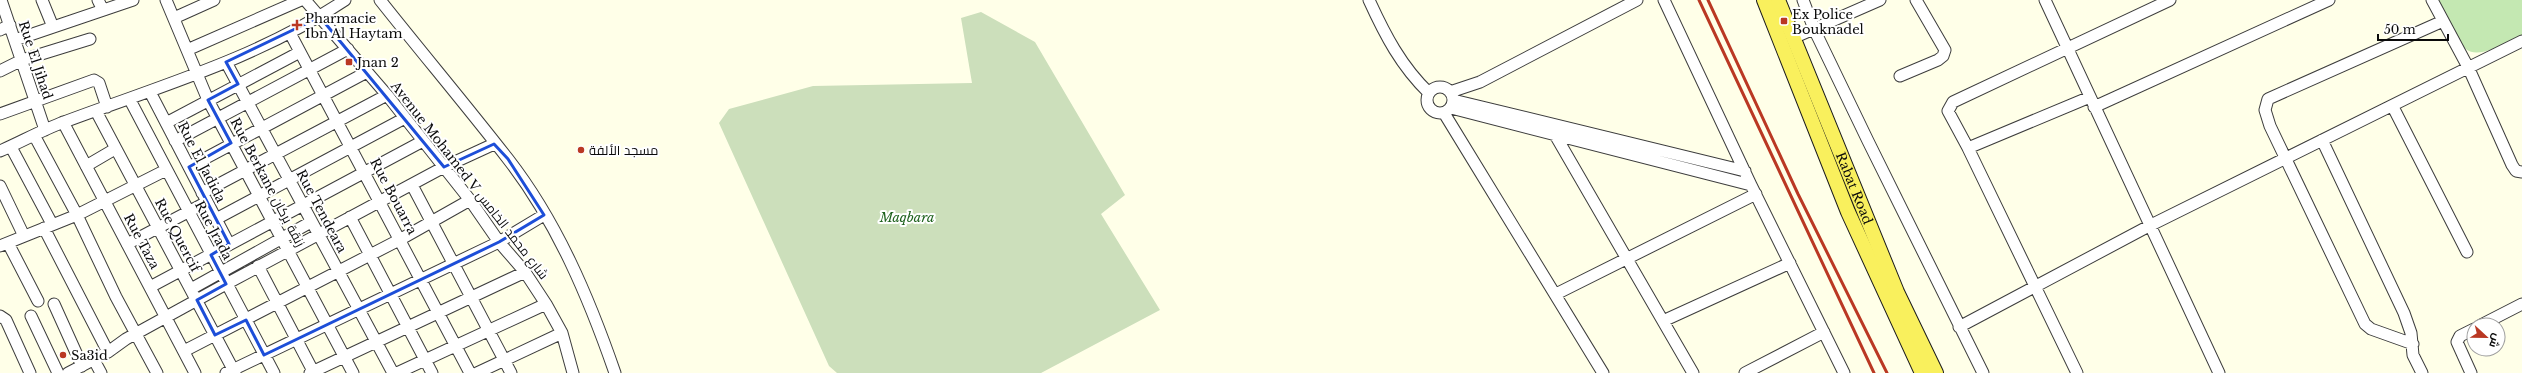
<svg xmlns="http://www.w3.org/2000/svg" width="2522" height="373" viewBox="0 0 2522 373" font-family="'Libre Baskerville',Cairo,serif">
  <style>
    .green { fill: #c4e8b2 }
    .cemetery { fill: #ccdfbb }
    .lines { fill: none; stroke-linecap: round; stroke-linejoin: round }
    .minor-casing { stroke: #3d3d3d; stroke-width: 13 }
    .major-casing { stroke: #1b1b1b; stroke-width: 16 }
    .minor { stroke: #fff; stroke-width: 11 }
    .major { stroke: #f9f05d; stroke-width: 14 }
    .rail { stroke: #ba3823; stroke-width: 3 }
    .marked { fill: none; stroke: #1d4ed8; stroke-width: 3; stroke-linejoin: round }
    .poi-dot { fill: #ba3823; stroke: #fff; stroke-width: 1.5 }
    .labels { text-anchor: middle; stroke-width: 4; stroke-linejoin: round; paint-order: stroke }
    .poi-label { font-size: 13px; fill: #0a0a0a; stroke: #fff; text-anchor: start }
    .street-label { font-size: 13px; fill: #0a0a0a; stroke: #fff }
    .park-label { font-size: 13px; font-style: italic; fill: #1d611c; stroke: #fff }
  </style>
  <rect width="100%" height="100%" fill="#ffffe8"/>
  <path class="green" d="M2438 0H2522V35C2461 67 2466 55 2438 0Z"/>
  <path class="cemetery" d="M981 12 1035 42 1125 195 1101 214 1160 310 1041 373H837L829 366 719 123 729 109 813 86 972 83 961 18Z"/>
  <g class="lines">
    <defs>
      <path id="minor" d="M1 0 45 130
        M42 0 53 27
        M98 0 103 10
        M166 0 208 100 353 373
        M305 0 387 95 470 200 499 242 525 272 546 304 562 333 573 373
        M380 0C422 53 466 105 508 159 557 222 589 298 615 373
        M1369 0C1385 35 1401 66 1429 93
        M1664 0 1751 185 1844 373
        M1803 0 1814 29 1868 141 1983 373
        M2045 0 2219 373
        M2432 0 2469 69 2512 165 2516 171 2522 172
        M174 18 214 0
        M0 30 10 25
        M290 33 470 373
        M1793 38 1880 0
        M15 40 133 0
        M187 50 301 0
        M226 62 393 373
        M0 71 22 60 90 39
        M1900 76 1938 60 1943 56 1945 50 1916 0
        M1427 100a13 13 0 1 1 26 0a13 13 0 1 1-26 0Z
        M150 92 229 244
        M1450 92 1480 82 1637 0
        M130 100 274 373
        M1453 100 1745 171
        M2094 107 2329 0
        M2393 107 2467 252
        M1451 108 1751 185
        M96 111 235 373
        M1444 113 1603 373
        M0 114 94 80 99 83 107 107
        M63 122 195 373
        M166 123 300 52
        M1554 133 1693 373
        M34 135 77 215 116 297 157 373
        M2322 140 2404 313 2411 333 2413 355 2422 373
        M175 141 348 49
        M11 147 52 224
        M1968 148 2090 97
        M0 151C21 142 42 130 64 122 160 86 259 58 345 0
        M86 166 115 149
        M189 167 367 72
        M412 185 511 373
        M0 186 24 236
        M202 193 387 95
        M350 217 432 373
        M216 219 405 118
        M44 228 108 352
        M8 243 38 301
        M127 244 207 202
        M0 246 77 215 166 170
        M258 266 314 373
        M150 287 423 141
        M191 289 311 222
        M1556 294 1756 194
        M54 304 82 366
        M0 316 6 320 30 373
        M31 316 58 373
        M1663 321 1790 263
        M2481 325 2522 304
        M1959 327 2149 226 2522 41
        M2413 344 2371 329 2365 324 2270 126 2265 110 2268 99 2443 21
        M184 351 401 239 470 200
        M94 360 101 373
        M68 373 108 352 126 339 226 284 444 167 494 144
        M226 373 499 242 544 215
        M310 373 525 272
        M397 373 546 304
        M477 373 562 333
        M1745 373 1824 332
        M2077 373 1968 148 1948 111 1953 102 2170 0
        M2471 373 2457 342 2460 336 2474 329"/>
      <g id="major">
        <path d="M1764 0 1848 212 1922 373"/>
        <path id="s1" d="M1778 0 1897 292 1936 373"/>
      </g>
    </defs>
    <use href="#minor" class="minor-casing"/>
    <use href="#major" class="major-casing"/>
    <use href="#minor" class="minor"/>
    <use href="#major" class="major"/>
    <path class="rail" d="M1699 0 1874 373
      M1708 0 1798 194 1887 373"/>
  </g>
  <path class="marked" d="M320 17 444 167 494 144 508 159 544 215 499 242 264 355 246 320 215 335 197 300 226 284 211 255 229 244 189 167 231 143 208 100 238 84 226 62Z"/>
  <g class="poi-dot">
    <rect x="1780" y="17" width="8" height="8" rx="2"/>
    <path d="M295 19h4v4h4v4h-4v4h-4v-4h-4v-4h4z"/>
    <rect x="345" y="58" width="8" height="8" rx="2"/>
    <circle cx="581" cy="150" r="4"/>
    <circle cx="63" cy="355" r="4"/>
  </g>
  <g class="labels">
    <g class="poi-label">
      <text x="1792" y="19">Ex Police<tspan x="1792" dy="15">Bouknadel</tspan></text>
      <text x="305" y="23">Pharmacie<tspan x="305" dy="15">Ibn Al Haytam</tspan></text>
      <text x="357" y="67">Jnan 2</text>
      <text x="589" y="155">مسجد الألفة</text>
      <text x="71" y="360">Sa3id</text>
    </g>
    <g class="street-label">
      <text transform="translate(36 60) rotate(72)" y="5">Rue El Jihad</text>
      <text transform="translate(202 162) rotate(63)" y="5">Rue El Jadida</text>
      <text transform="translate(470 180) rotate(52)" y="5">Avenue Mohamed V شارع محمد الخامس</text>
      <text transform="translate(268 182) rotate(62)" y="5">Rue Berkane زنقة بركان</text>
      <text dy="5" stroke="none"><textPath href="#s1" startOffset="203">Rabat Road</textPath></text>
      <text transform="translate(394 196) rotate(62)" y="5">Rue Bouarra</text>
      <text transform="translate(322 211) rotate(62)" y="5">Rue Tendeara</text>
      <text transform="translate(214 230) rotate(62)" y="5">Rue Jrada</text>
      <text transform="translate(178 235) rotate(62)" y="5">Rue Quercif</text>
      <text transform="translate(142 241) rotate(62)" y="5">Rue Taza</text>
    </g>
    <g class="park-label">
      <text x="907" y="222">Maqbara</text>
    </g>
  </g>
  <g transform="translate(2486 337) rotate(112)"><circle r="19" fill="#ffffff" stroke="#9d9d9d"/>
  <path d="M0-3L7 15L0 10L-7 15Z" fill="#ba3823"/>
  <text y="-6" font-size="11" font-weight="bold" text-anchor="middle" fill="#0a0a0a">ش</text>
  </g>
  <path d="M2378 34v6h70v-6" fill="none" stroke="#0a0a0a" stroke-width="2"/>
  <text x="2384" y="34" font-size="12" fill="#0a0a0a" stroke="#ffffff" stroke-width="3" paint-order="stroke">50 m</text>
</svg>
